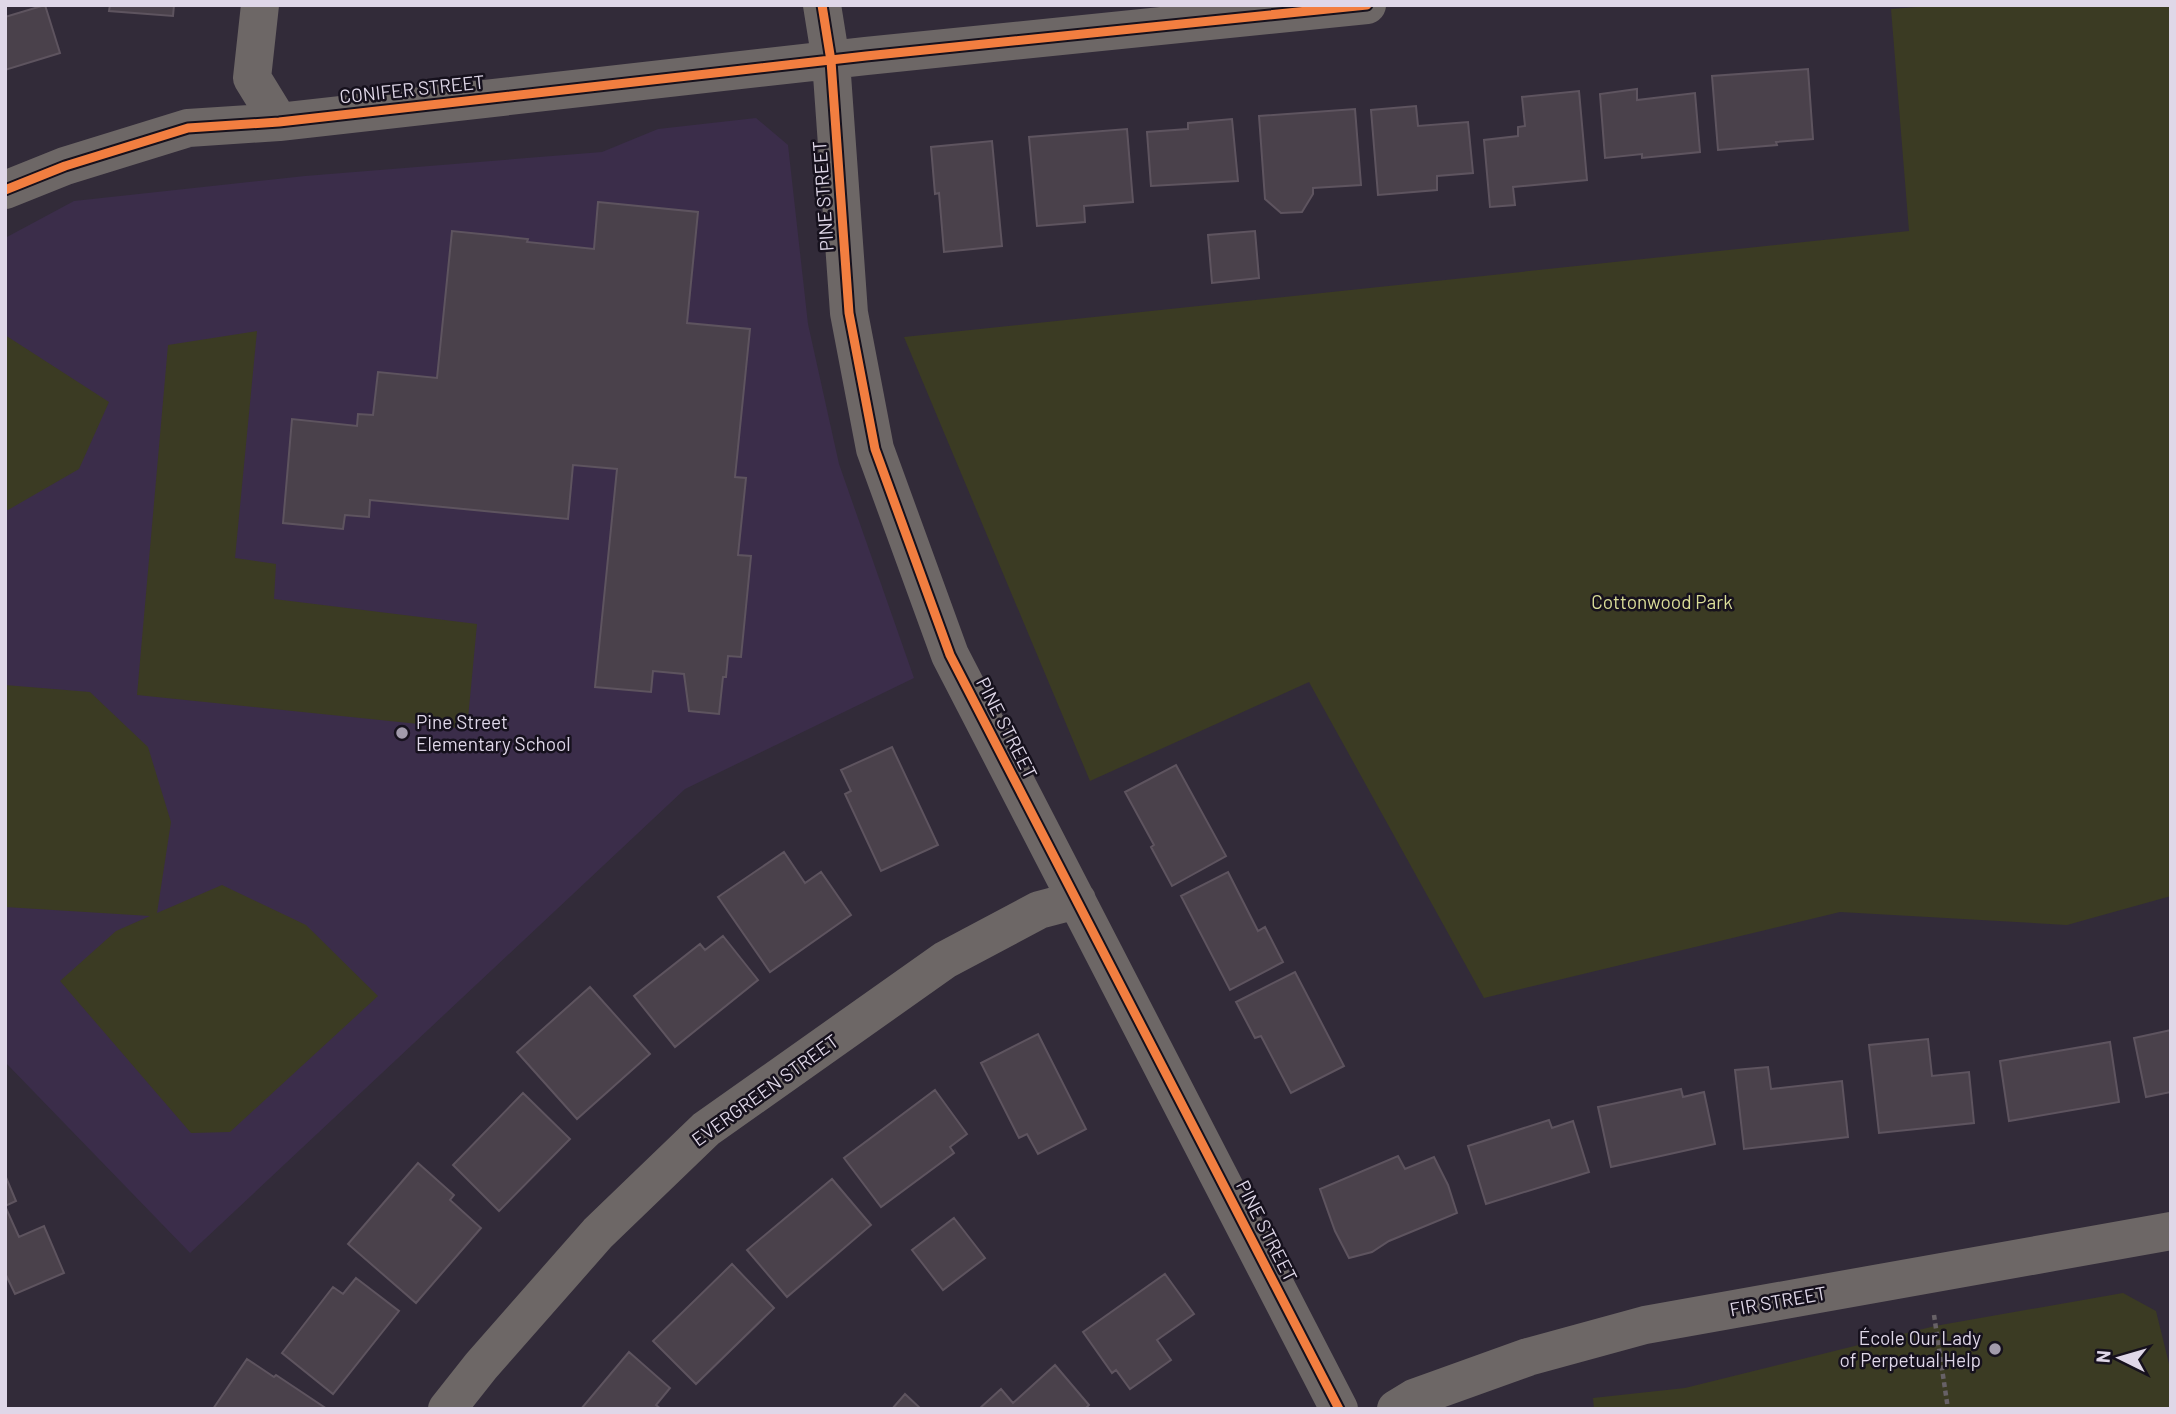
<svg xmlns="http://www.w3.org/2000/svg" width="2176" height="1414" viewBox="0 0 2176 1414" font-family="Barlow,sans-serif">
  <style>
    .built { fill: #3b2d4a }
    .green { fill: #3b3b23 }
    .building { fill: #4a414b; stroke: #5e545f; stroke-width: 2 }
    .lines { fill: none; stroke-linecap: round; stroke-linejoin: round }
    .path { stroke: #676166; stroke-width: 4.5; stroke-dasharray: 5 3.5; stroke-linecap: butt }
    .minor { stroke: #6d6766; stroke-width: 38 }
    .tertiary { stroke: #6d6766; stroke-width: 38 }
    .cycleway-casing { stroke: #16111d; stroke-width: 13 }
    .cycleway { stroke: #f27e40; stroke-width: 9 }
    .poi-dot { fill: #a29bab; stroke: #16111d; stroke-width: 2.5 }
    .labels { text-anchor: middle; stroke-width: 5; stroke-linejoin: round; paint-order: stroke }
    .street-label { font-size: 19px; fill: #dfd7e8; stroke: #16111d }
    .park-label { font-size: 19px; fill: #dbde99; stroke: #16111d }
    .poi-label { font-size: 19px; fill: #dfd7e8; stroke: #16111d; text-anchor: start }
  </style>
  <rect width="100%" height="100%" fill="#322b39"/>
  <path class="built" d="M756 118 788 145 808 324 839 464 914 678 685 789 190 1253 5 1062V238L74 201 305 176 602 152 658 129Z"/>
  <path class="green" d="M1942 5H2171V896L2067 925 1840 912 1484 998 1309 682 1090 781 904 337 1909 231 1891 9Z
    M257 331 235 558 276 564 274 599 477 624 467 729 137 695 168 345Z
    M5 335 109 402 79 469 8 510 5 509Z
    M5 685 90 692 148 747 171 822 157 913 222 885 306 925 378 996 230 1132 191 1133 60 981 116 931 150 916 5 907Z
    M2123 1293 2156 1311 2171 1372V1409H1594L1593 1398 1685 1388 1935 1326Z"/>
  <path class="building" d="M45 5 60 53 5 70V17Z
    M110 5H174L173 16 109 11Z
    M1808 69 1813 139 1776 142 1777 145 1718 150 1712 76Z
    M1637 89V100L1695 93 1700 152 1642 158V154L1605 158 1600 94Z
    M1579 91 1587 180 1513 187 1515 205 1490 207 1484 140 1518 136V127L1525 126 1522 97Z
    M1416 106 1418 126 1468 122 1473 173 1437 176V190L1378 195 1371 110Z
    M1355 109 1361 185 1313 188V194L1302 212 1281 213 1265 199 1259 116Z
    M1232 119 1238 181 1151 186 1147 132 1188 129V123Z
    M1127 129 1133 202 1084 206 1085 222 1037 226 1029 137Z
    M992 141 1002 246 944 252 939 193 935 194 931 147Z
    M598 202 698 212 687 323 750 329 735 477 746 478 738 555 751 556 741 657 728 656 726 677H723L719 714 689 711 684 674 653 671 651 692 595 687 617 469 573 465 568 519 370 500 369 517 345 515 343 529 283 523 292 419 357 426 358 414 373 415 378 372 437 378 452 231 528 239 527 242 594 249Z
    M1255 231 1259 278 1212 283 1208 235Z
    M892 747 938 845 881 871 845 794 851 791 841 770Z
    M1176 765 1226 856 1172 886 1151 847 1154 845 1125 792Z
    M784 852 805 883 821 872 851 915 770 972 718 897Z
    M1228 872 1258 931 1265 927 1283 962 1230 990 1181 896Z
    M723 936 758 980 675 1047 634 996 700 944 705 950Z
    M1295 972 1344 1066 1291 1093 1261 1036 1255 1038 1236 1002Z
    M590 987 650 1054 577 1119 517 1052Z
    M2171 1030V1092L2146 1097 2134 1038Z
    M1038 1034 1086 1129 1038 1154 1027 1134 1019 1138 981 1063Z
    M1928 1039 1932 1076 1969 1072 1974 1123 1879 1133 1869 1045Z
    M2110 1042 2119 1102 2009 1121 2000 1061Z
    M1768 1067 1771 1089 1842 1081 1848 1137 1744 1149 1735 1070Z
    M1681 1089 1683 1097 1704 1092 1715 1144 1611 1167 1598 1107Z
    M935 1090 967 1134 950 1147 954 1153 881 1207 844 1158Z
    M523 1093 570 1139 499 1211 453 1165Z
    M1549 1120 1552 1128 1573 1121 1589 1172 1486 1204 1468 1146Z
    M1398 1156 1405 1169 1434 1157 1448 1185 1457 1213 1389 1241 1372 1252 1349 1258 1335 1231 1320 1189Z
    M418 1163 454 1195 450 1200 481 1228 416 1303 348 1244Z
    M5 1175 16 1201 5 1206 19 1237 44 1226 64 1273 15 1294 5 1273Z
    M832 1179 871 1225 787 1297 747 1250Z
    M954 1218 985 1258 943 1290 912 1250Z
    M732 1264 774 1308 696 1384 653 1341Z
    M1165 1274 1194 1314 1157 1340 1171 1360 1130 1389 1116 1370 1112 1373 1083 1332Z
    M356 1278 399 1311 333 1394 282 1353 333 1287 343 1294Z
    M629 1352 670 1388 656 1405 661 1409H581Z
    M247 1359 274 1377 276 1375 327 1409H213Z
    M1055 1365 1089 1405 1085 1409H979L1001 1389 1013 1403Z
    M905 1394 921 1409H892Z"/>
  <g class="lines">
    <path class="path" d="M1934 1315 1948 1409"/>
    <path class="minor" d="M260 5 252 78 279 122
      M822 5 831 61 849 313 875 449 950 655 1339 1409
      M5 190 65 166 188 128 279 122 866 56 1367 5
      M447 1409 481 1366 598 1233 706 1129 945 960 1039 910 1077 900"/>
    <path class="tertiary" d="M1396 1409 1414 1398 1528 1357 1645 1325 2171 1231"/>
    <defs>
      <path id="cycleway" d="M822 5 831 61 849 313 875 449 950 655 1339 1409
        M5 190 65 166 188 128 279 122 866 56 1367 5"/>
    </defs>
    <use href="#cycleway" class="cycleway-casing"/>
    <use href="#cycleway" class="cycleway"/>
  </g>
  <g class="poi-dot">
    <circle cx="402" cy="733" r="7"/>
    <circle cx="1995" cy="1349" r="7"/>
  </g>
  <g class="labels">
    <g class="street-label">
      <text transform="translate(412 89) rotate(-6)" y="7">CONIFER STREET</text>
      <text transform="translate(823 196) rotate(-94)" y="7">PINE STREET</text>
      <text transform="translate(1007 728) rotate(63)" y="7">PINE STREET</text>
      <text transform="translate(765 1090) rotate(-36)" y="7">EVERGREEN STREET</text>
      <text transform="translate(1267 1231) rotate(63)" y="7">PINE STREET</text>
      <text transform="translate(1778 1301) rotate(-10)" y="7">FIR STREET</text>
    </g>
    <g class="park-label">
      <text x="1662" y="609">Cottonwood Park</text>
    </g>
    <g class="poi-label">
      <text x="416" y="729">Pine Street<tspan x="416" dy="22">Elementary School</tspan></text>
      <text x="1981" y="1345" text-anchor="end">École Our Lady<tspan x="1981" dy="22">of Perpetual Help</tspan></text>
    </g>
  </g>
  <rect width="2176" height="1414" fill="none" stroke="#dfd7e8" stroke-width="14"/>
  <g transform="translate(2120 1358) rotate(275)" stroke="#16111d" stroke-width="5" paint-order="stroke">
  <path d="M0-5L12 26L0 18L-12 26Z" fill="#dfd7e8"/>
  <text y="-10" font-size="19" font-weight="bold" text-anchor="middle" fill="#dfd7e8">N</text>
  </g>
</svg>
